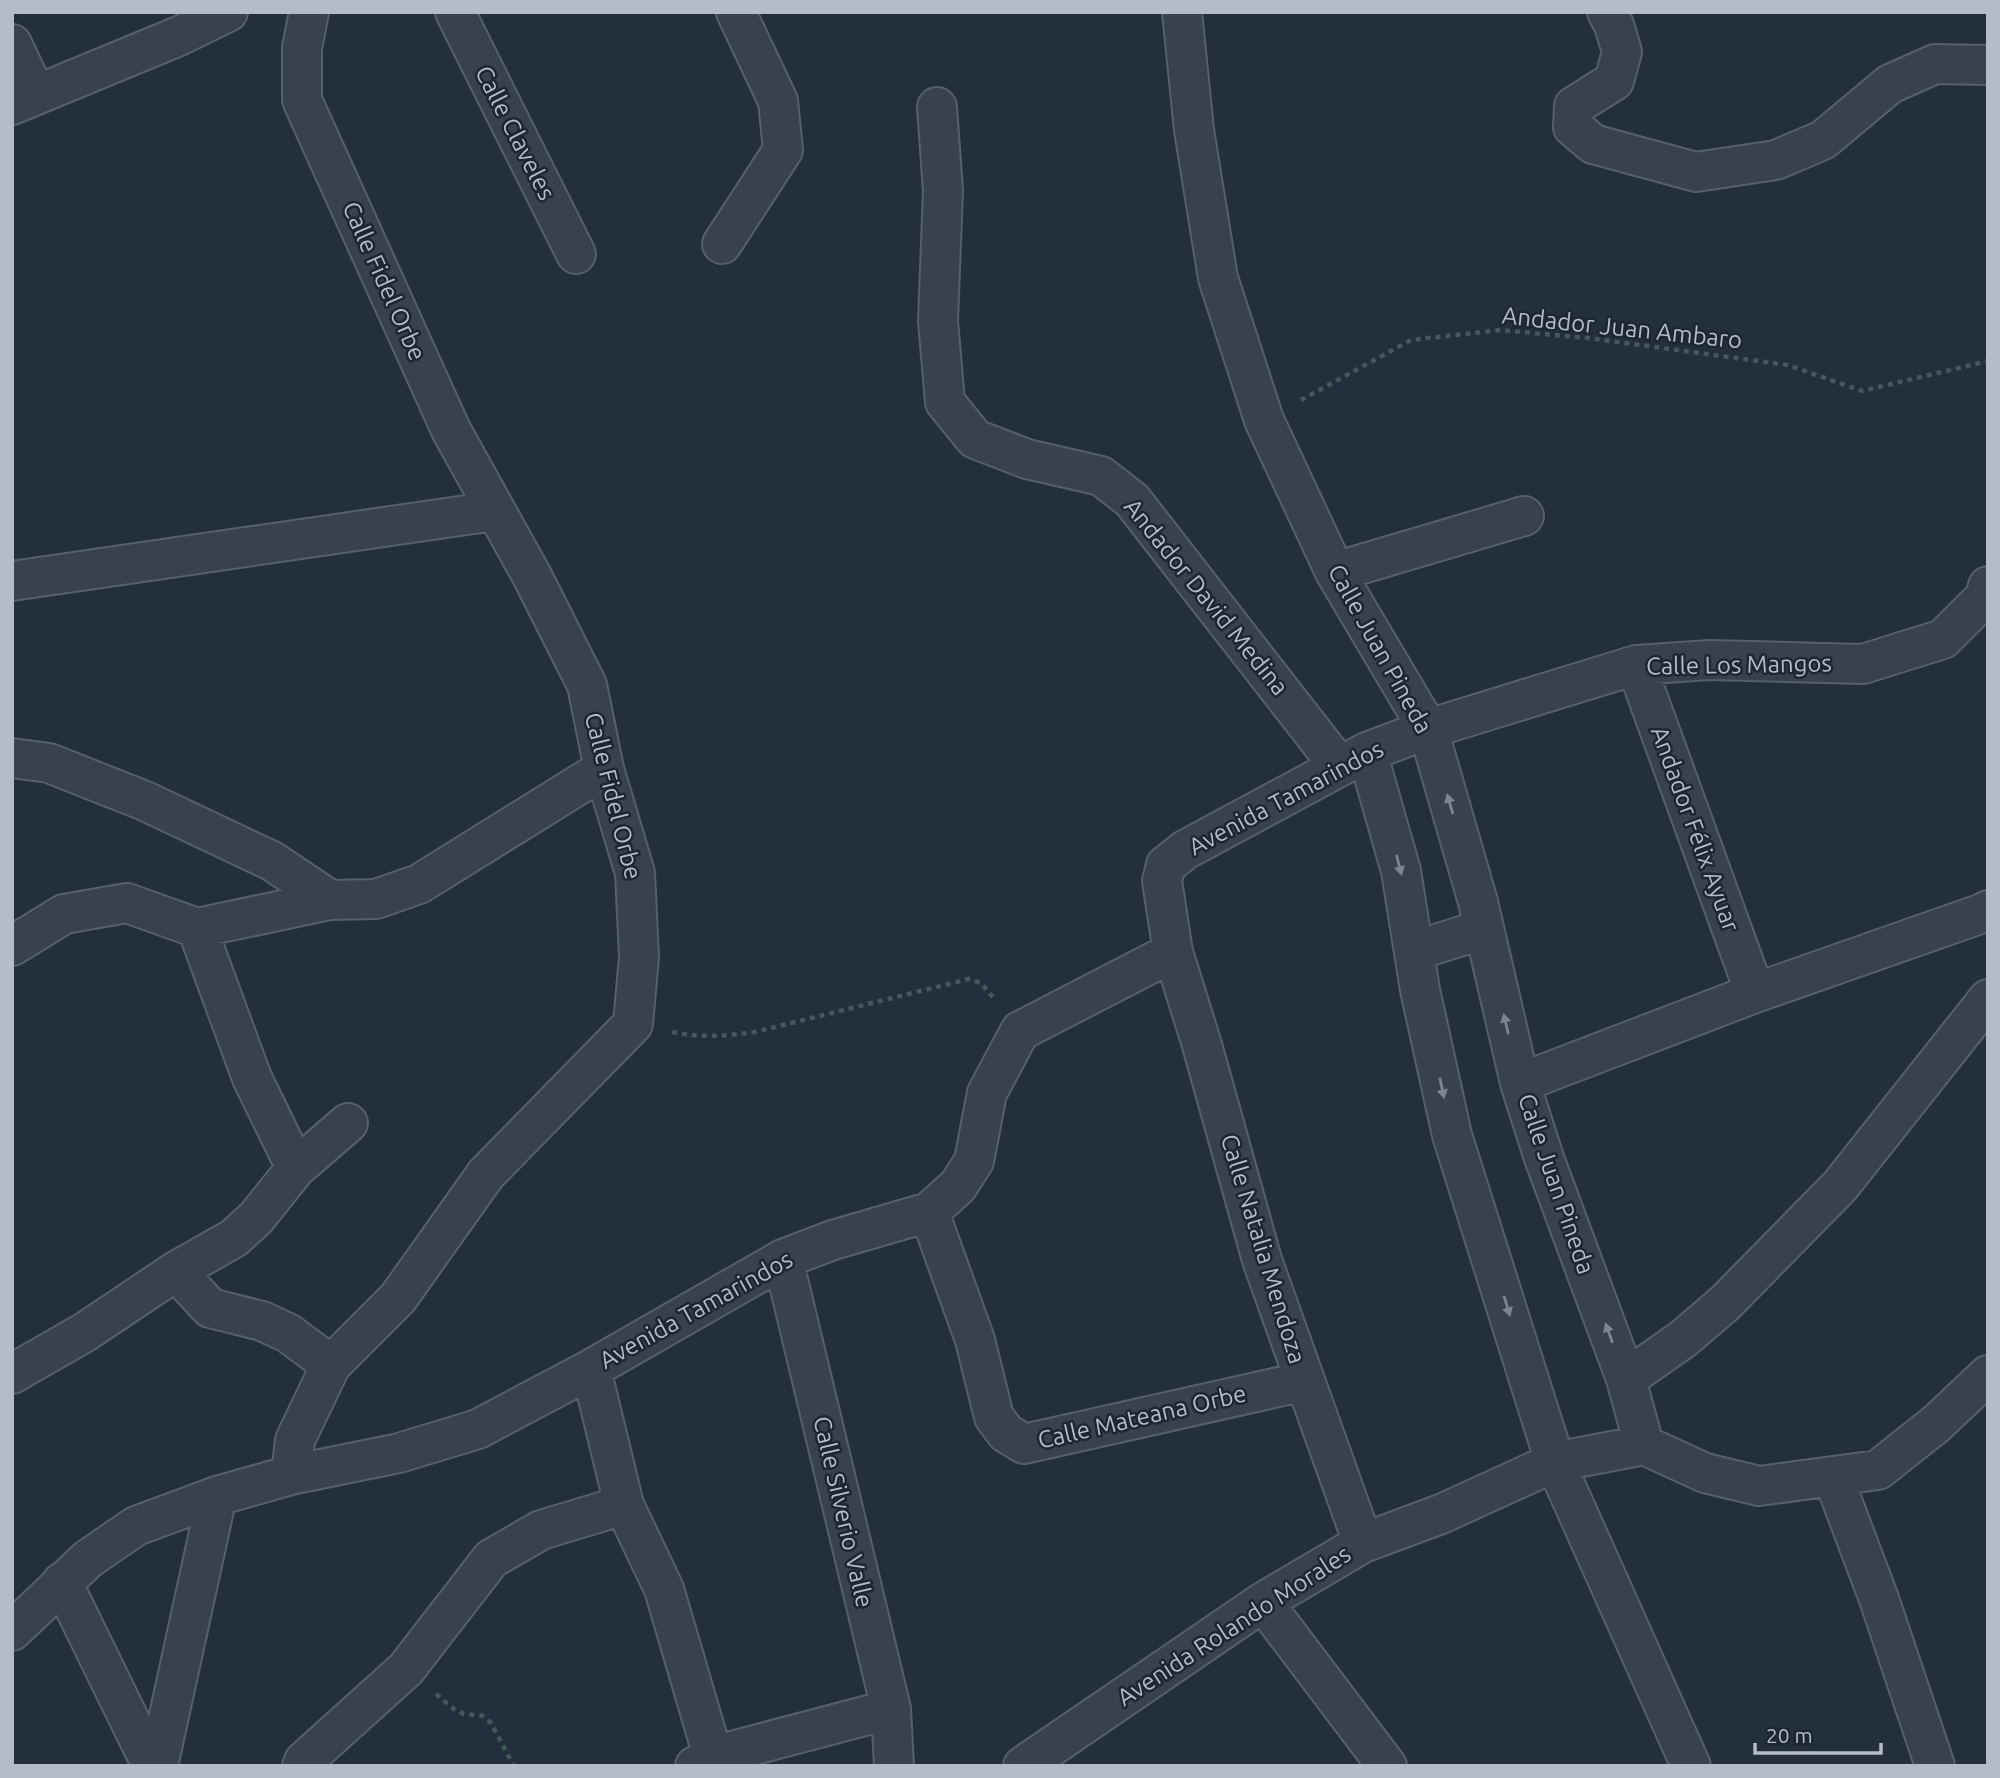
<svg xmlns="http://www.w3.org/2000/svg" width="2000" height="1778" viewBox="0 0 2000 1778" font-family="Ubuntu,sans-serif">
  <style>
    .lines { fill: none; stroke-linecap: round; stroke-linejoin: round }
    .minor-casing { stroke: #565f6c; stroke-width: 42 }
    .path { stroke: #44595c; stroke-width: 4.5; stroke-dasharray: 5 5; stroke-linecap: butt }
    .minor { stroke: #38414e; stroke-width: 38 }
    .oneway { fill: #7c8592 }
    .labels { text-anchor: middle; stroke-width: 5; stroke-linejoin: round; paint-order: stroke }
    .street-label { font-size: 24px; fill: #b4bcc9; stroke: #1d2633 }
  </style>
  <rect width="100%" height="100%" fill="#242f3e"/>
  <g class="lines">
    <defs>
      <path id="minor" d="M455 12 576 254
        M1182 12 1194 130 1218 278 1264 420 1335 572 1428 729 1478 902 1520 1083 1544 1158 1626 1379 1644 1445
        M1607 12 1614 25 1622 52 1614 81 1574 106 1573 127 1593 144 1696 172 1776 160 1823 140 1890 84 1935 64 1988 65
        M12 44 36 95
        M12 105 179 36 228 12
        M937 107 943 191 938 321 945 402 975 439 1027 459 1101 476 1132 500 1339 766
        M722 244 783 150 778 101 736 12
        M1335 572 1524 516
        M12 581 494 511
        M1636 665 1755 993
        M1367 752 1401 871 1420 990 1452 1135 1555 1462 1691 1766
        M12 758 49 763 145 801 272 861 330 900
        M197 928 252 1078 296 1168
        M12 946 64 914 127 903 197 928 330 900 376 899 419 884 604 769
        M1414 951 1484 929
        M1520 1083 1755 993 1983 913 1988 910
        M929 1212 975 1340 994 1417 1006 1433 1024 1444 1305 1381
        M783 1259 891 1709 894 1766
        M176 1271 210 1308 262 1321 288 1333 331 1365
        M591 1369 624 1505 664 1589 713 1756
        M12 1374 85 1332 176 1271 234 1238 256 1218 296 1168 348 1123
        M1626 1379 1683 1339 1725 1303 1840 1186 1988 999
        M291 1475 295 1440 331 1365 398 1298 486 1174 633 1024 639 957 635 873 604 769 587 685 532 576 451 430 302 100V48L309 12
        M1833 1477 1879 1599 1935 1766
        M1363 1543 1262 1260 1202 1045 1173 952 1162 881 1166 865 1185 850 1367 752 1428 729 1636 665 1710 660 1863 664 1943 639 1985 597 1988 586
        M62 1582 152 1766
        M1263 1602 1387 1766
        M12 1631 88 1559 136 1526 217 1496 291 1475 399 1453 478 1429 591 1369 783 1259 833 1240 929 1212 958 1186 974 1161 987 1093 1020 1031 1173 952
        M158 1766 217 1496
        M302 1766 304 1761 406 1669 491 1559 541 1530 624 1505
        M695 1766 713 1756 891 1709
        M1023 1766 1263 1602 1363 1543 1441 1514 1555 1462 1644 1445 1705 1473 1759 1486 1878 1470 1936 1424 1988 1375"/>
    </defs>
    <use href="#minor" class="minor-casing"/>
    <path class="path" d="M1301 400 1411 340 1500 330 1588 338 1788 365 1862 391 1988 361
      M672 1032C700 1038 727 1036 755 1032L969 979 981 983 996 1001
      M436 1694 455 1710 464 1714 483 1716 491 1723 514 1766"/>
    <use href="#minor" class="minor"/>
  </g>
  <defs><path id="oneway-solid" d="M-6-.8H1V-3.2L6.5 0L1 3.2V.8H-6Z" transform="scale(1.75)"/></defs>
  <g class="oneway">
    <use href="#oneway-solid" transform="translate(1450 804) rotate(-106)"/>
    <use href="#oneway-solid" transform="translate(1399 865) rotate(76)"/>
    <use href="#oneway-solid" transform="translate(1506 1024) rotate(-103)"/>
    <use href="#oneway-solid" transform="translate(1442 1088) rotate(78)"/>
    <use href="#oneway-solid" transform="translate(1507 1306) rotate(73)"/>
    <use href="#oneway-solid" transform="translate(1609 1333) rotate(-110)"/>
  </g>
  <g class="labels">
    <g class="street-label">
      <text transform="translate(515 133) rotate(63)" y="8">Calle Claveles</text>
      <text transform="translate(384 281) rotate(66)" y="8">Calle Fidel Orbe</text>
      <text transform="translate(1622 328) rotate(6)" y="8">Andador Juan Ambaro</text>
      <text transform="translate(1206 597) rotate(51)" y="8">Andador David Medina</text>
      <text transform="translate(1380 649) rotate(61)" y="8">Calle Juan Pineda</text>
      <text transform="translate(1739 665) rotate(-1)" y="8">Calle Los Mangos</text>
      <text transform="translate(613 796) rotate(76)" y="8">Calle Fidel Orbe</text>
      <text transform="translate(1286 798) rotate(-28)" y="8">Avenida Tamarindos</text>
      <text transform="translate(1695 829) rotate(70)" y="8">Andador Félix Ayuar</text>
      <text transform="translate(1556 1184) rotate(71)" y="8">Calle Juan Pineda</text>
      <text transform="translate(1263 1249) rotate(73)" y="8">Calle Natalia Mendoza</text>
      <text transform="translate(696 1310) rotate(-29)" y="8">Avenida Tamarindos</text>
      <text transform="translate(1142 1417) rotate(-13)" y="8">Calle Mateana Orbe</text>
      <text transform="translate(843 1512) rotate(77)" y="8">Calle Silverio Valle</text>
      <text transform="translate(1234 1626) rotate(-33)" y="8">Avenida Rolando Morales</text>
    </g>
  </g>
  <rect width="2000" height="1778" fill="none" stroke="#b4bcc9" stroke-width="28"/>
  <path d="M1755 1743v10h126v-10" fill="none" stroke="#b4bcc9" stroke-width="3.5"/>
  <text x="1766" y="1743" font-size="21" fill="#b4bcc9" stroke="#1d2633" stroke-width="5" paint-order="stroke">20 m</text>
</svg>
